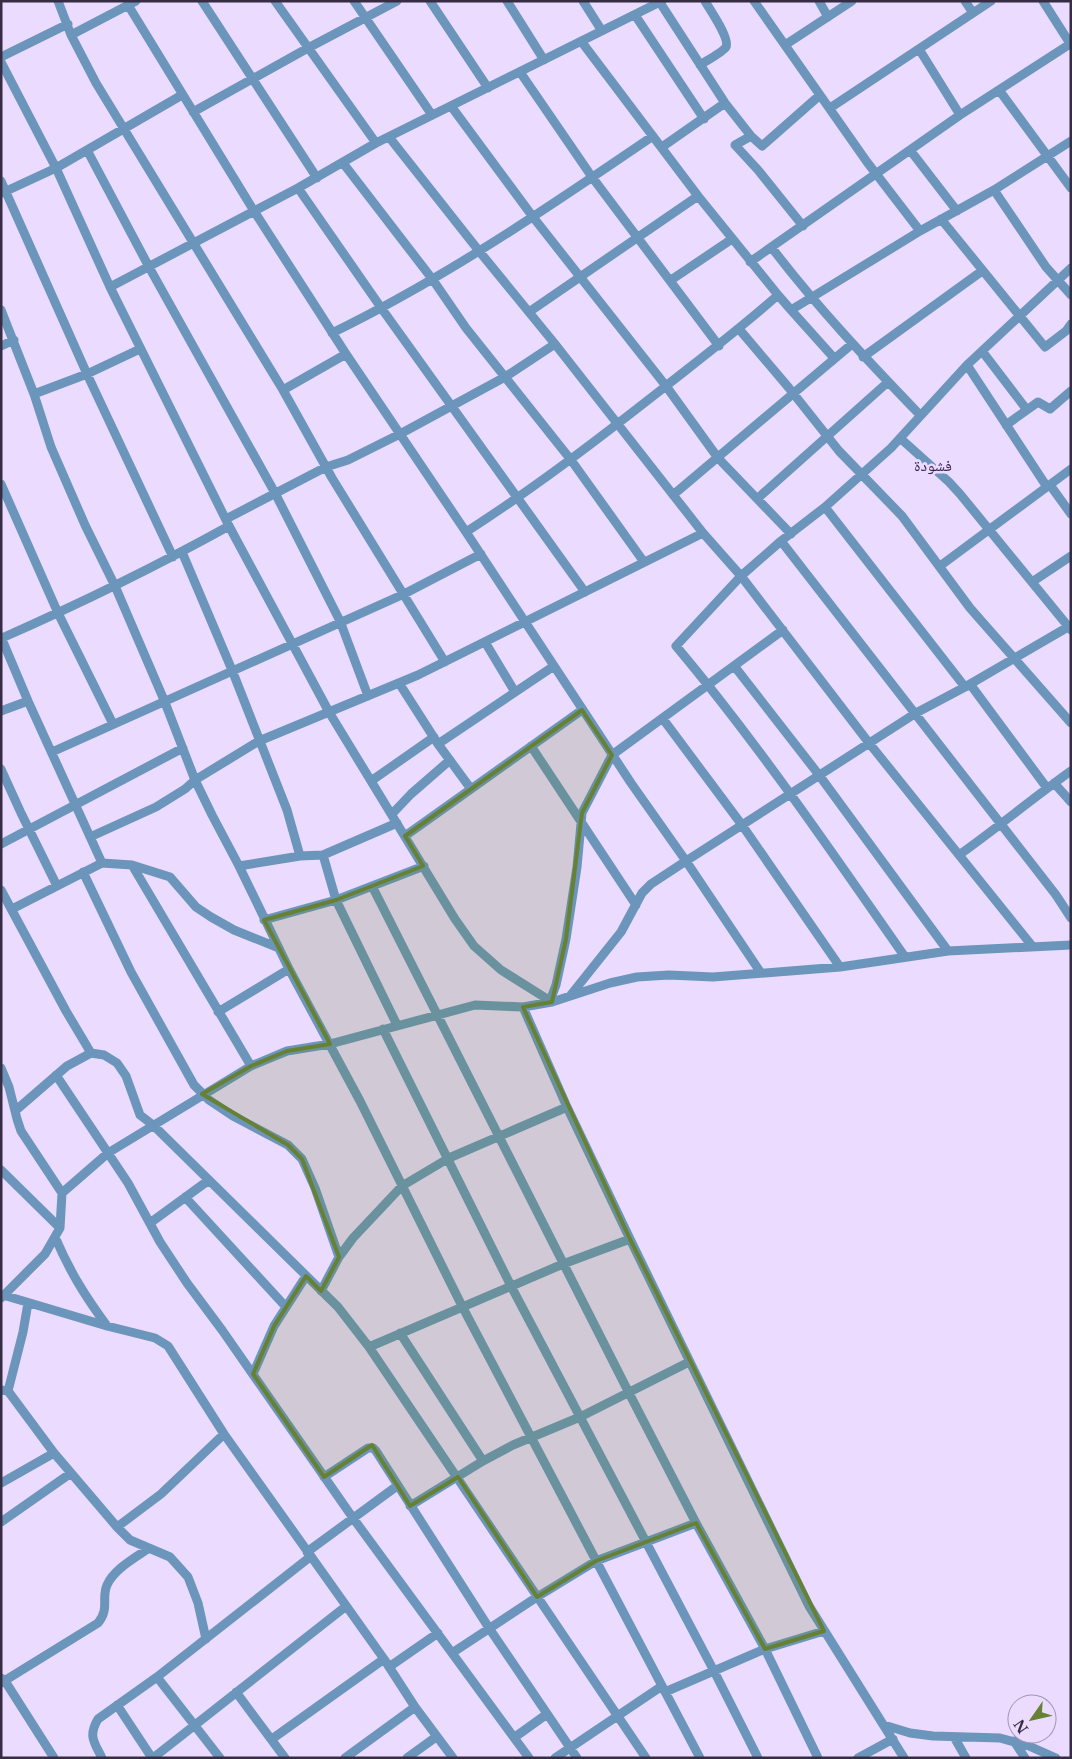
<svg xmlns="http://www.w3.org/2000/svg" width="1072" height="1759" viewBox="0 0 1072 1759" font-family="'Libre Baskerville','Noto Naskh Arabic',serif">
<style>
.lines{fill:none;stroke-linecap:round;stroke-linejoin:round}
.minor{stroke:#6b95ba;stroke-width:9}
.marked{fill:#678134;fill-opacity:0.2;stroke:#678134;stroke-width:4;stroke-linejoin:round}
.labels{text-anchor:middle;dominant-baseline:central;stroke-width:5;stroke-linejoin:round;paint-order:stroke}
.neighbourhood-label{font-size:16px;fill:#3a2252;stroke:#ebdbff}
</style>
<rect width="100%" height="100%" fill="#ebdbff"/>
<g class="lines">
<path class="minor" d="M58 1 71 35 96 83 283 390 332 478 445 662
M202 1 317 178
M275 1 376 143
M354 1 432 115
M430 1 488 88
M507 1 544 60
M583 1 602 31
M659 1 725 103 751 136 735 145 758 170 803 226
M754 1 867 162 920 231
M819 1 828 17
M965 1 973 13
M1043 1 1071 45
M128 5 254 211 346 354 466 532 631 783 686 861 916 713 965 687 1068 627
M635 15 704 119
M71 35 136 1
M785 45 852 1
M919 49 960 115
M1 57 68 24
M1 62 56 168 110 287 229 526 329 712 455 919 474 946 501 970 552 1002
M700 65C706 61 723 52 726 47 730 38 710 10 705 1
M520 72 592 177 719 346
M999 90 1071 188
M451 106 533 217 666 386 718 458 791 534
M830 108 991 1
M193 112 308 48 397 1
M751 136 762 146 820 95
M389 137 479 251 555 344 703 533 741 576 869 743 1033 947
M662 147 725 103
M87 150 149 267 275 493 340 621 368 696
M910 150 957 211
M343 163 433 280 466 328 571 460 644 562
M1 181 87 374 173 557
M298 188 382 309 585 592
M994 190 1046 267 1071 295
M2 193 56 168 182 95
M941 219 1045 347 1066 331 1071 324
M772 248C817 307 868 361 920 415
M750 262 960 115 1070 44
M671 280 732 239
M110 287 298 188 376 143 662 1
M778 295 791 310 920 231 994 190 1071 141
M1 310 34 394 51 447 85 525 115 586 164 700 195 780 212 815 239 866 289 969 360 1101 462 1306 700 1758
M791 310 834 358
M529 312 698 196
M739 329 789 388 839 451 902 516 970 608 1071 723
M332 333C445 278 549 207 653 136
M1 346 14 340
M982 351 1027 410
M863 357 982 271
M967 365 1047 487
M283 390 346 354
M34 394 87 374 140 349
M1006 425 1038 402 1050 409 1071 391
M900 438 949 482 960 494 1071 630
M1 484 58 613 113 724
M1050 485 1071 514
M673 495 852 344
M758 498 888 382
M825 507 965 687
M226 519 326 467 348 460 400 434 505 377 555 344
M466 532C536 487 601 437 666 386 704 356 742 327 778 295L698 196 581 41
M781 541 1056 895 1071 918
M182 552 232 670 287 810 300 856
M940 566 1071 469
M1032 582 1071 556
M1 637 28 701 102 863
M2 638C79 604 155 567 229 526
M485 642 515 692
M735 667 819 775 948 951
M399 683 438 744 471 789
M970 684 1047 788
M1 711 28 701
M663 719 742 825 840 967
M438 744 554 666
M531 746 636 905
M52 752 404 594 481 554
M1 769 21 813 57 886
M371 781 434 737
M1054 783 1071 802
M392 814 411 794 450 760
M405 836 582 710
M90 837 156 807 185 789 195 780 259 741 418 675 703 533
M1 844 183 748
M323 855 336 900 397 1025
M959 855C997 828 1033 798 1071 771
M132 865 251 1066
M239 866 300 856 323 855 397 823
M83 872 131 972 194 1085 209 1100 233 1116 288 1145 302 1159 315 1188 339 1257
M372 886 629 1393 696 1523 765 1649 818 1758
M1 890 66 1011 91 1053
M12 909 102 863 132 865 170 877 196 907 211 917 234 930 279 948
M264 920 336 900 424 866
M905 957C831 851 759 745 676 646L741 576 781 541 825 507 891 448 967 365 1071 268
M570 996 621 932 642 893 651 884 686 861 761 973
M550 1001 556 985 566 939 577 867 582 813 612 755 783 630
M523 1007 567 1107 630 1239 809 1606 904 1758
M218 1012 289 969
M383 1029 511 1286 714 1671 758 1758
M1 1068 9 1087 17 1119 21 1131 62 1193
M56 1075 128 1183 160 1242 187 1283 222 1330 353 1518 529 1758
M15 1111 67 1066 91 1053 104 1055 117 1063 126 1076 140 1115 153 1125 338 1307 369 1347 646 1758
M1 1170 60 1228
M185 1197 286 1307
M150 1223 209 1180
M55 1237C70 1272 85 1296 107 1326
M321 1291 339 1257 353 1238 402 1186 449 1158 567 1107
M3 1295 107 1326 155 1338 168 1346 224 1434 384 1659 415 1707 453 1758
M1 1298 45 1254 60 1228 62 1193 108 1153 251 1066 287 1051 330 1044 475 1005 523 1007 552 1002 610 983 637 977 669 975 713 977 840 967 948 951 1071 945
M400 1333 483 1461
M369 1347 563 1264 630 1239
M253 1374 274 1326 306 1276
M1 1390 8 1391 54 1453 117 1527 130 1540 170 1557 188 1577 198 1603 206 1639
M8 1391 23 1332 28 1303
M324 1477 368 1448H373L376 1451 489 1628 577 1758
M1 1483 54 1453
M410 1506 483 1461 513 1445 580 1417 689 1362
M1 1522 71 1473
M117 1527 161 1494 224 1434
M307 1552 397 1486
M452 1653 537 1597 596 1561 696 1523
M389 1667 438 1633
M157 1677 220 1758
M1 1678 5 1681 54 1758
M1 1683 98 1623C110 1608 101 1599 107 1585 114 1569 135 1558 149 1548
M236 1692 285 1758
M665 1692 765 1649 824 1631
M117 1705 152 1758
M884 1725 910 1733 933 1736 1000 1738 1029 1746 1056 1758
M515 1737 547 1714
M954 1737 966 1758
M272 1739 384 1659
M1014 1741 1025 1758
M102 1758C94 1742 88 1736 98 1719L157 1677 310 1557
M153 1758 345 1607
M345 1758 415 1707
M407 1758 436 1737
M555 1758 662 1686
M858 1758 893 1739"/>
</g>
<path class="marked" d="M582 710 612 755 582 813 566 939 552 1002 523 1007 630 1239 824 1631 765 1649 696 1523 596 1561 537 1597 458 1477 410 1506 372 1445 324 1477 253 1374 274 1326 306 1276 321 1291 339 1257 302 1159 288 1145 202 1094 251 1066 287 1051 330 1044 264 920 336 900 423 866 405 836Z"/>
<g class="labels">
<g class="neighbourhood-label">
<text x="933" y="465">فشودة</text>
</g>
</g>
<rect width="1072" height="1759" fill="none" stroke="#362c43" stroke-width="5"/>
<g transform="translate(1032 1719) rotate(236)"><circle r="24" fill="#ebdbff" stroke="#a395b4"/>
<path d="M0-4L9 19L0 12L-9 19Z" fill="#678134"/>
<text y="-8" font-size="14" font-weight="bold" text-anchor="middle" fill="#362c43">N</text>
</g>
</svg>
